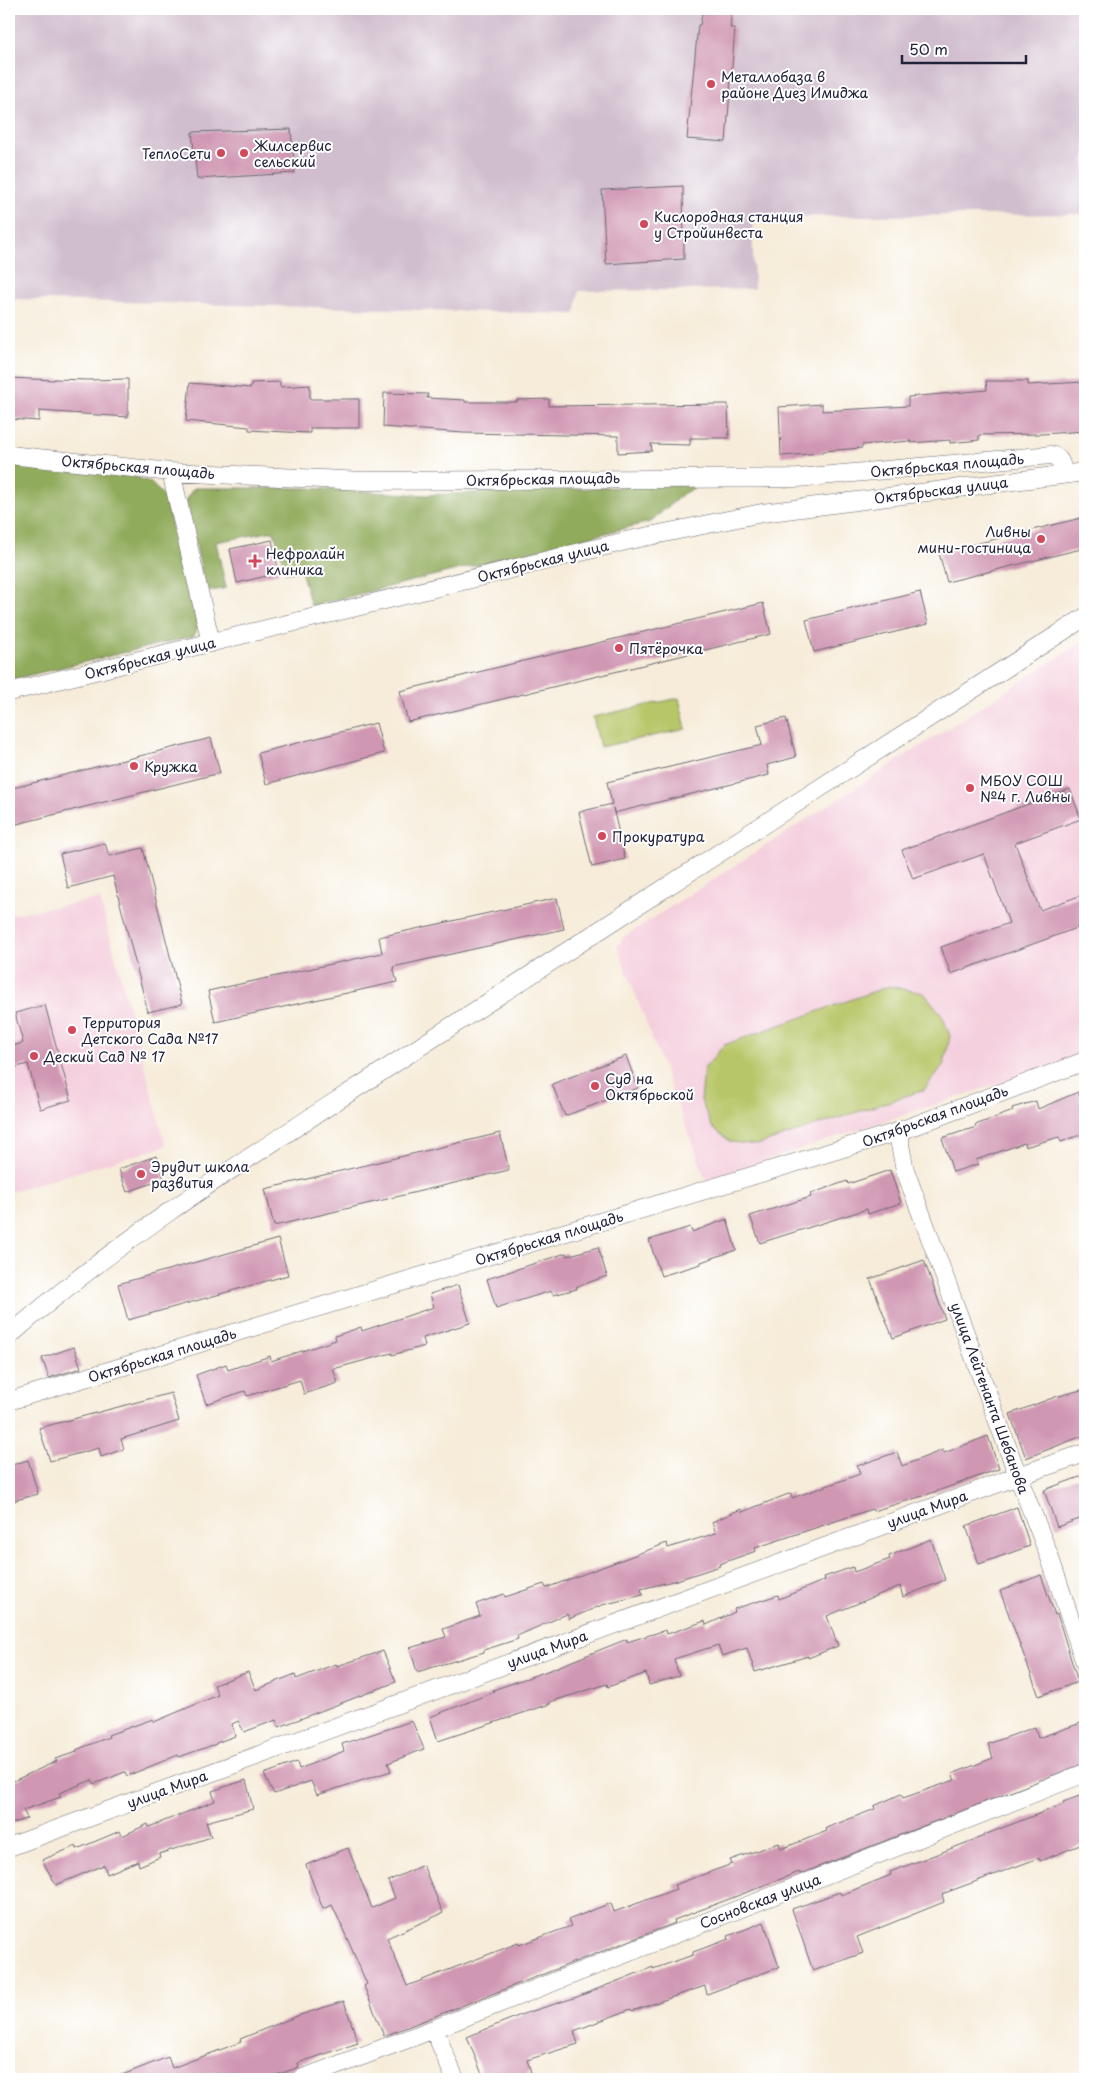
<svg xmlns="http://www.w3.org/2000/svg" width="1094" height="2088" viewBox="0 0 1094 2088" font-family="'Playpen Sans',sans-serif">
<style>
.built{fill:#f4cfdd}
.industrial{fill:#d0bdcd}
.green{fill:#b7c668;stroke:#6c7452}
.forest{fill:#91ab5c;stroke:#5a664c}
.building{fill:#d097b3}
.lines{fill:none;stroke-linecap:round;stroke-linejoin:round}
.minor-casing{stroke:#6c6972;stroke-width:19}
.minor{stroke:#fff;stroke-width:18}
.poi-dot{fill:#d1495b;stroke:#fff;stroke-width:2}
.labels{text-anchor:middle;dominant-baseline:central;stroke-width:4;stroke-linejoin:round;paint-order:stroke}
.poi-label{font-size:14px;fill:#22223b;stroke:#fff;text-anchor:start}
.street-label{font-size:14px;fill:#22223b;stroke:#fff}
</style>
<rect width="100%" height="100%" fill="#fff"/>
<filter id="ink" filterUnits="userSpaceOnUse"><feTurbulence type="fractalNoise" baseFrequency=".02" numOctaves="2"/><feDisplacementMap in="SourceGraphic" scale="10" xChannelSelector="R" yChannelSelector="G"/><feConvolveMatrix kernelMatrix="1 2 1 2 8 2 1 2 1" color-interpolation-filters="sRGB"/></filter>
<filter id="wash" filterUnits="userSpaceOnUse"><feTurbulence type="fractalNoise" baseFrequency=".0096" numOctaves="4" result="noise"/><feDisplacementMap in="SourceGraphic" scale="20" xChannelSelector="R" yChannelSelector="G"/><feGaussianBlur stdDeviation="1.12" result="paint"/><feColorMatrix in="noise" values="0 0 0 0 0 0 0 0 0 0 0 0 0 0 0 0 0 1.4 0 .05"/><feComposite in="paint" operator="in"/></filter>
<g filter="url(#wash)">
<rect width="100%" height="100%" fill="#f6ecd9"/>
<path class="built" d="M1085 640V1055L706 1180 617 946 624 937Z
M100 899 166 1146 9 1192V915Z"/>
<path class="industrial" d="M9 9H1085V214L752 217 754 289 579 291 575 314 9 299Z"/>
<path class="green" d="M679 698 686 729 600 747 593 717Z
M889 986 924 993 942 1015 950 1036 944 1064 924 1090 757 1145 731 1142 712 1127 701 1101 704 1069 724 1045Z"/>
<path class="forest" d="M9 465 132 476 150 482 164 496 198 626 194 636 9 680Z
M689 484 694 488 684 493 650 522 311 606 301 570 286 573 274 531 216 542 226 588 206 592 186 499 194 488H306L426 495Z"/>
<g id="blocks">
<path class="building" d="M703 9H732L730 28H735L726 142 687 139 698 25H700Z
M291 129 295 173 197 179 192 132Z
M683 186 684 259 606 264 602 190Z
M9 378 54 380V379L88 380 128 379V417L39 411V421L9 419Z
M986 381H1028V385L1085 382V431L1042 434 979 435V440L950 443V440L911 443V441L862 445V448L823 451V453L781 456 779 407 822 404V411L908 406V397L987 390Z
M280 382V387L310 385V399H359V428H310V433L286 432 249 430V427L186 421 190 383 251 388V383Z
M384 393 428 394 427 398 465 400V402H517V400L549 399V406L728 404 729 438H690V445L651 444 652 451 618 453V436L463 433 383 427Z
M1085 517V548L947 582 939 553Z
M272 540 279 573 237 583 230 549Z
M920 592 928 624 814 652 806 620Z
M763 603 771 634 408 722 400 691Z
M786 718 796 757 767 765 769 775 614 813 613 808 625 859 592 867 579 812 612 804 607 782 762 745 757 725Z
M376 723 384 753 266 784 258 753Z
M211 738 220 773 9 826V789Z
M1070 789 1081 819 1015 843 1040 910 1085 894V925L951 974 941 947 1009 923 984 854 913 879 902 850Z
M105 843 109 856 143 848 182 1004 148 1012 113 876 68 888 60 854Z
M557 898 564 929 393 967 397 982 215 1022 208 991 382 953 379 937Z
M45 1005 71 1100 40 1109 28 1064 9 1069V1047L23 1043 15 1013Z
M626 1056 638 1088 565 1116 552 1084Z
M1078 1092 1085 1114V1133L1061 1142 1059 1137 1025 1147 1024 1143 976 1160 978 1164 953 1172 942 1138 976 1127 975 1125 1013 1111 1012 1108 1036 1101 1038 1109Z
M500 1133 509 1170 274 1226 265 1189Z
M156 1156 164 1179 127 1192 119 1169Z
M890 1170 901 1203 868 1214 867 1209 760 1243 750 1216 811 1197 810 1194 847 1181 848 1184Z
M727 1219 736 1250 701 1262V1264L661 1276 649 1240 690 1227 692 1232Z
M278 1239 288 1275 128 1320 118 1284Z
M598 1247 607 1276 576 1287 577 1289 553 1295 551 1291 496 1308 487 1279 566 1253 567 1256Z
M924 1260 945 1319 893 1338 870 1279Z
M458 1285 470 1323 423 1338 425 1346 392 1355V1353L333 1369 338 1383 304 1394 300 1380 247 1396 245 1391 206 1404 196 1375 226 1364 228 1370 270 1356 271 1361 336 1340 335 1336 361 1327 362 1331 434 1307 430 1294Z
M74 1347 81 1368 49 1378 42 1358Z
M1085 1389V1435L1026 1458 1010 1414 1055 1397Z
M171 1393 179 1421 121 1439 124 1449 101 1457 99 1448 50 1461 39 1428Z
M988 1436 999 1469 923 1496 873 1511 872 1509 755 1548 756 1551 719 1564 720 1566 677 1580 641 1589 643 1595 602 1605 569 1619 567 1614 517 1636 518 1639 484 1650V1652L417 1672 410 1648 446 1637 443 1629 480 1616 476 1604 504 1594 505 1597 544 1584 546 1588 667 1543 668 1548 716 1533 712 1522 741 1509 742 1512 791 1493 792 1498 860 1474 857 1466 897 1452 902 1466 943 1450 944 1453Z
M28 1460 38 1494 9 1502V1466Z
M1085 1475V1517L1057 1527 1044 1490Z
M1017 1507 1030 1546 979 1564 966 1526Z
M931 1539 945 1580 903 1597 900 1586 827 1616 838 1646 808 1658V1656L755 1672 747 1648 722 1656 718 1645 674 1659 679 1676 649 1685 646 1673 608 1687 607 1684 550 1702V1704L505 1719 438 1741 430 1717 494 1692 493 1690 550 1670 627 1639V1642L666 1630 667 1634 705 1621 706 1625 735 1612 734 1609 778 1595 779 1599 825 1580 824 1577 853 1567 854 1572 890 1559 889 1556Z
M1041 1575 1055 1615 1057 1614 1078 1682 1039 1696 1000 1591Z
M383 1651 396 1682 279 1727 276 1720 244 1732 238 1721 232 1724 235 1736 216 1743V1744L179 1757 178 1755 127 1776 125 1772 94 1784 92 1780 59 1793 61 1797 23 1810 27 1818 9 1825V1783L57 1761 55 1759 77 1752 76 1750 109 1737 108 1735 153 1719 154 1722 218 1695 214 1685 248 1672 256 1690 295 1674 296 1679 336 1664 337 1666Z
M412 1721 424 1749 388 1763 391 1771 317 1795 311 1781 274 1794 264 1774 297 1762 299 1769 344 1751 342 1744Z
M1081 1723 1085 1733V1763L800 1874 799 1872 737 1896 674 1920 675 1923 384 2036 364 1986 367 1984 339 1920 332 1905 323 1909 306 1865 348 1848 372 1908 395 1898 388 1881 423 1865 443 1913 387 1938 407 1986 518 1943 519 1945 571 1926 568 1920 611 1903 614 1912 676 1889 674 1885 732 1864 730 1860 779 1843 781 1849 827 1831 826 1828 875 1809 874 1806 901 1794 903 1798 955 1780 952 1774 993 1758 988 1744 1035 1727 1038 1738Z
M246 1780 253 1809 206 1822 211 1837 159 1854 160 1857 139 1866 138 1861 107 1874 104 1865 56 1885 42 1860 76 1846 77 1849 120 1831 122 1836 148 1824 149 1827 215 1801 212 1791Z
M1085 1794V1843L1040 1861 1039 1858 942 1894 944 1902 857 1937 863 1953 813 1971 792 1909 840 1892 841 1895 891 1875 890 1872 984 1836V1835L1064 1804 1063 1802Z
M764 1922 779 1967 707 1994 705 1986 632 2011 631 2009 574 2031 578 2044 527 2060 531 2072 512 2079H484L467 2037 523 2014 577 1997 653 1967V1969L693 1955V1952L729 1939 728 1936Z
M344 2001 358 2043 298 2063 299 2067 266 2079H112L168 2057 172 2068 241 2042 240 2039 297 2016Z"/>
</g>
</g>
<g filter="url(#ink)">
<use href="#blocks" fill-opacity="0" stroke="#6c6972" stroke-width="1"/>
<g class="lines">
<defs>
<path id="minor" d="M9 455 171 472 364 481 798 478 1051 455C1061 457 1062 466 1063 475
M171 472 211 643
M9 692 630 540 762 513 1085 472
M900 1131V1145L905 1170 1018 1476 1050 1558 1085 1663
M9 1336C136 1224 283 1137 424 1044 644 901 865 759 1085 617
M9 1401 900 1131 1085 1061
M9 1847 1018 1476 1085 1453
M434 2029 455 2079
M301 2079 434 2029 1085 1773"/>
</defs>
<use href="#minor" class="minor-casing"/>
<use href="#minor" class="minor"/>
</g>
</g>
<g class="poi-dot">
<circle cx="711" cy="84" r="5"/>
<circle cx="221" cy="153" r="5"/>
<circle cx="244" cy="153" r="5"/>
<circle cx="644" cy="224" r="5"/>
<circle cx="1041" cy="539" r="5"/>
<path d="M252.5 553.5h5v5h5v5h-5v5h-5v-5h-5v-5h5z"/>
<circle cx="619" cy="648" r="5"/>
<circle cx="134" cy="766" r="5"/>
<circle cx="970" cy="788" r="5"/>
<circle cx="602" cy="836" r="5"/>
<circle cx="72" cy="1030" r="5"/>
<circle cx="34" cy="1056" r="5"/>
<circle cx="595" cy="1086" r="5"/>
<circle cx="141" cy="1174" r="5"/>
</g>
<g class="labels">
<g class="poi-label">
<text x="721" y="76">Металлобаза в<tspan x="721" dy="16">районе Диез Имиджа</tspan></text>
<text x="254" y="145">Жилсервис<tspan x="254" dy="16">сельский</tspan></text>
<text x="211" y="153" text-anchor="end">ТеплоСети</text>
<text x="654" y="216">Кислородная станция<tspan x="654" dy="16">у Стройинвеста</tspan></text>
<text x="1031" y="531" text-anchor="end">Ливны<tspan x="1031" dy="16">мини-гостиница</tspan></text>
<text x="266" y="553">Нефролайн<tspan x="266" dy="16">клиника</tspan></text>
<text x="629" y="648">Пятёрочка</text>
<text x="144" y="766">Кружка</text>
<text x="980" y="780">МБОУ СОШ<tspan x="980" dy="16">№4 г. Ливны</tspan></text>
<text x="612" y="836">Прокуратура</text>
<text x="82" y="1022">Территория<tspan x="82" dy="16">Детского Сада №17</tspan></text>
<text x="44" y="1056">Деский Сад № 17</text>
<text x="605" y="1078">Суд на<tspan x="605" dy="16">Октябрьской</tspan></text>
<text x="151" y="1166">Эрудит школа<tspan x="151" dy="16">развития</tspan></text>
</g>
<g class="street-label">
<text transform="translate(947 465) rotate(-5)">Октябрьская площадь</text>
<text transform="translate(138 467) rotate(5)">Октябрьская площадь</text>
<text transform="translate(543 479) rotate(-1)">Октябрьская площадь</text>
<text transform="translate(941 490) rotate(-7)">Октябрьская улица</text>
<text transform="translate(543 561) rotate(-14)">Октябрьская улица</text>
<text transform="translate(150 658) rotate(-14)">Октябрьская улица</text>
<text transform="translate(935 1116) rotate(-20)">Октябрьская площадь</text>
<text transform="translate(549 1238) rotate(-17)">Октябрьская площадь</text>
<text transform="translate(162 1355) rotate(-17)">Октябрьская площадь</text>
<text transform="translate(990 1398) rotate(70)">улица Лейтенанта Шебанова</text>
<text transform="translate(927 1509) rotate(-20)">улица Мира</text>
<text transform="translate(547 1649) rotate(-20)">улица Мира</text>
<text transform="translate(167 1789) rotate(-20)">улица Мира</text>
<text transform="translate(760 1901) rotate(-21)">Сосновская улица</text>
</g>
</g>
<rect width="1094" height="2088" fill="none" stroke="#fff" stroke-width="30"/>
<path d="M902 55v8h124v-8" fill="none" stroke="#22223b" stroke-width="2.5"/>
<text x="909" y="55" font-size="15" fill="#22223b" stroke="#ffffff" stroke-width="4" paint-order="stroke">50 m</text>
</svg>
